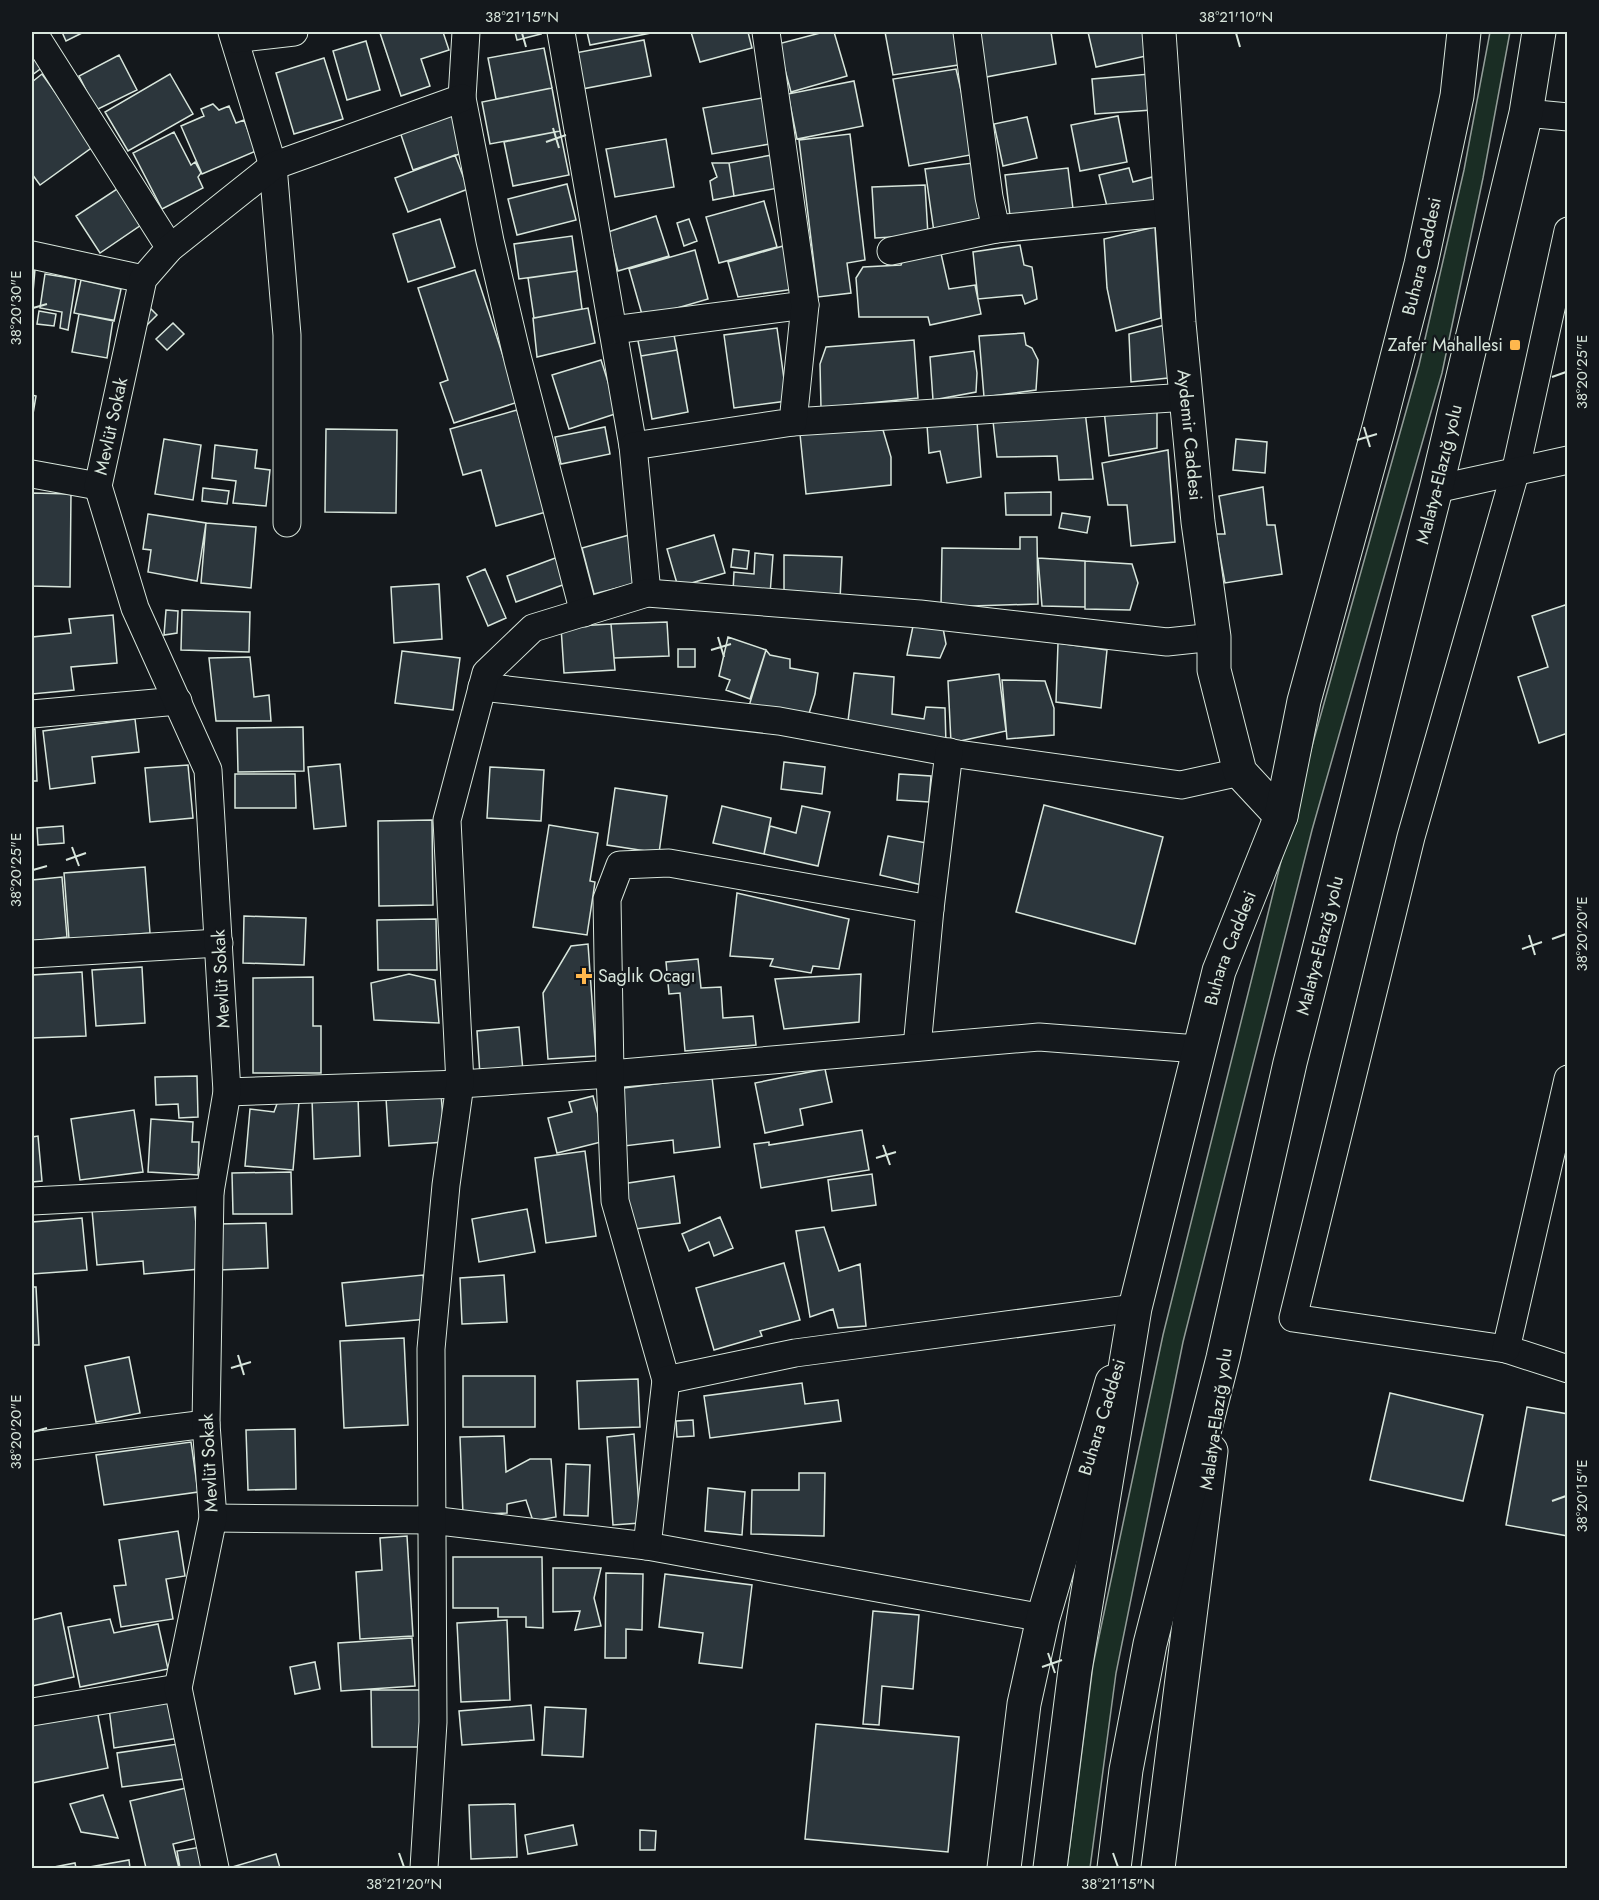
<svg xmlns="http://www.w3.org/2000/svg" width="1599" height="1900" viewBox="0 0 1599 1900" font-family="Jost,sans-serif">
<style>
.green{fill:#1a2d24;stroke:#939e99;stroke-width:1.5}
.building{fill:#2c363c;stroke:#d8e6dc;stroke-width:1.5}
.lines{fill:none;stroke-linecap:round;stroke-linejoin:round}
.street-casing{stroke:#d8e6dc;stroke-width:29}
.secondary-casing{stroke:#d8e6dc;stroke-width:35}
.highway-casing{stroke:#d8e6dc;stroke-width:35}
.street{stroke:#14181c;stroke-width:27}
.secondary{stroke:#14181c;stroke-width:33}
.highway{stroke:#14181c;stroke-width:33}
.ticks{fill:none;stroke:#d8e6dc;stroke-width:2}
.poi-dot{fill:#ffb74d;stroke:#14181c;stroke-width:2}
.labels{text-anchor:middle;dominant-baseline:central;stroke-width:4.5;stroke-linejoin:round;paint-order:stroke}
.street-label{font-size:18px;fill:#d8e6dc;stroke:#14181c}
.poi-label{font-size:18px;fill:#d8e6dc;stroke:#14181c;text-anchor:end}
.neatline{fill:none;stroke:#d8e6dc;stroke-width:2}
.ticks-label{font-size:15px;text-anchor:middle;fill:#d8e6dc}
</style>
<rect width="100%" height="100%" fill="#14181c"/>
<path class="green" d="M1490 32H1510L1483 178 1442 373 1312 830 1183 1342 1116 1673 1090 1868H1067L1093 1665 1163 1335 1291 821 1419 365 1464 170Z"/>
<path class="building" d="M62 32H84L66 41Z
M385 32H443L449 50 421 59 430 86 401 96 380 33Z
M515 32H540L541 34 517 40Z
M587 32H656L590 45Z
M691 32H748L752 48 700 62Z
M824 32H834L847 76 791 92 778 44Z
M885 32H954L958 65 893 75Z
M979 32H1051L1056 64 986 77Z
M1088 32H1150L1155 54 1096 67Z
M644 40 651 76 582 89 575 53Z
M366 41 380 90 347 100 333 51Z
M544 48 552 88 496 99 488 58Z
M32 49 43 67 32 75Z
M119 55 137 90 96 110 79 76Z
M324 58 343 119 294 134 276 73Z
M956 69 976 154 909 166 893 79Z
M42 74 94 146 40 185 32 174V82Z
M170 74 193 114 128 151 105 112Z
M1150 74 1152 110 1095 114 1092 79Z
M854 81 863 126 797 139 788 94Z
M552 88 560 131 490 144 482 102Z
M762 98 770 144 712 154 703 108Z
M213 104 219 110 229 106 236 123 244 120 256 151 202 174 181 126 204 116 201 109Z
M455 104 471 150 413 170 397 123Z
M1118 116 1127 162 1080 171 1071 125Z
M1027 117 1037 158 1003 166 994 124Z
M560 131 569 175 513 186 504 142Z
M174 132 191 165 195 162 201 173 198 177 203 188 162 209 133 153Z
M850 134 865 260 847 263 851 293 818 297 799 140Z
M666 139 674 187 615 197 606 149Z
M455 155 468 189 408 212 395 178Z
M772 155 778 188 734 196 729 163Z
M712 163H729L734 196 713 200 710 181 717 177Z
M973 163 982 224 934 232 925 169Z
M1068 168 1074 217 1011 224 1005 175Z
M1129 168 1133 182 1152 177 1158 202 1109 214 1099 175Z
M567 184 576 220 517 235 508 199Z
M925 185 928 235 875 238 872 187Z
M120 187 144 223 100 253 76 216Z
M764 201 777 247 719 263 706 217Z
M656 216 669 256 618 271 608 232Z
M440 219 455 267 408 282 393 234Z
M689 219 697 241 684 246 677 223Z
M1155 227 1161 318 1116 331 1107 288 1104 239Z
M572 236 577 271 519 279 514 244Z
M1020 245 1024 265 1032 267 1037 299 1025 304 1022 295 978 299 973 252Z
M783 246 795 289 738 297 728 262Z
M940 249 949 289 975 285 981 314 930 325 928 317H859L856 278 863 267 901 265 905 255Z
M695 250 708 299 643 318 629 269Z
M32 269H35L32 304Z
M475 270 518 402 454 423 440 383 448 380 418 288Z
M577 271 582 309 534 318 528 278Z
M45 274 76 279 68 330 60 328 62 312 40 308Z
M81 280 121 289 114 321 74 313Z
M148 306 157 315 147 325 137 315Z
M588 308 595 343 537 357 533 318Z
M39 311 56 314 54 326 37 324Z
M79 314 113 320 107 358 72 352Z
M173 323 184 334 167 350 156 339Z
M1165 325 1168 378 1131 382 1129 334Z
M777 328 787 401 734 408 724 335Z
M673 330 677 350 641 356 637 336Z
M1024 333 1026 345 1032 348 1038 360 1036 390 984 397 979 336Z
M914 340 918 398 821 408 820 364 826 347Z
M677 350 688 412 652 419 641 356Z
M974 351 977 373 976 392 933 400 930 357Z
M601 360 618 413 569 429 552 375Z
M32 395 36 396 32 420Z
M1157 405V448L1109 456 1104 410Z
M517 410 546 512 496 526 481 470 463 475 450 429Z
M1085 411 1093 479 1059 480 1057 456 997 457 993 421Z
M977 421 981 477 947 483 940 451 929 453 927 425Z
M605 427 610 454 561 464 555 437Z
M326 429 397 430 396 513 325 512Z
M883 430 891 457V485L806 494 800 434Z
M164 439 201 445 193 500 155 494Z
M1236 439 1267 442 1265 473 1233 470Z
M215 445 257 450 255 468 270 470 266 506 233 503 236 481 212 478Z
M1168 450 1175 542 1131 546 1127 505H1108L1102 463Z
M1263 487 1267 525H1275L1282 574 1225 583 1216 534H1225L1219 496Z
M203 488 229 491 227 504 202 501Z
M1051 492V515H1006L1005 493Z
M32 493 71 494 70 587 32 586Z
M1062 513 1090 517 1087 533 1059 528Z
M148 514 206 523 197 581 148 572 151 550 143 549Z
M206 523 256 527 251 588 201 583Z
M629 535 641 582 594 594 582 548Z
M714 535 725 573 678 587 667 549Z
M1020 537H1037L1038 604 941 607 942 548 1020 549Z
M733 549 749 551 747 569 731 567Z
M755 553 773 555 770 594 733 592 734 572 754 574Z
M784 555 842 557 840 600 784 595Z
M558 557 568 583 516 602 507 576Z
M1038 558 1085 561V607L1042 606Z
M1085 561 1132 564 1138 583 1130 610 1085 609Z
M485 569 506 618 488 626 467 577Z
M439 584 442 639 394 643 391 587Z
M1568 604V733L1539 743 1518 677 1548 667 1532 616Z
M166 610 178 611 177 633 164 635Z
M182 610 250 612 249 652 181 650Z
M113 615 117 663 71 667 74 690 32 694V637L71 633 69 619Z
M667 622 669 656 614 658 611 624Z
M611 624 615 670 564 673 561 627Z
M913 626 943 628 946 644 940 658 907 655Z
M728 637 766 650 750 699 726 690 730 680 719 676Z
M1058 643 1107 650 1101 708 1056 702Z
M678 649H695V667H678Z
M766 650 770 655 790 659V668L818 673 815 694 807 720 749 706Z
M402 651 460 658 453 710 395 703Z
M250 657 254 697 269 695 271 721H216L209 658Z
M854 673 894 677 892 714 924 719 926 707 945 708 946 745 848 721Z
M999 674 1006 731 951 743 948 681Z
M1002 680 1045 681 1054 708V735L1007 739Z
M135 719 139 752 92 757 95 783 50 789 43 731Z
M303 727 304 771 238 772 237 728Z
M32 729H35L37 781H32Z
M784 762 825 767 822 794 781 789Z
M340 764 346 826 314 829 308 767Z
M188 765 193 818 150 822 145 768Z
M490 767 544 770 541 821 487 818Z
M235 774H295L296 808H235Z
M899 774 931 776 929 802 897 800Z
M615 788 667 796 659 853 607 845Z
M1044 805 1163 837 1135 944 1016 912Z
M722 806 771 818 764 854 713 843Z
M802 806 830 812 818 866 764 854 770 826 796 833Z
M432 820 433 905 379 906 378 821Z
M549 825 598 833 590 881 595 882 587 935 533 927Z
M63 826 64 843 38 845 37 828Z
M888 836 938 845 926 886 880 875Z
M145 867 150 933 69 939 64 873Z
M62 877 67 937 32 941V880Z
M737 893 849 919 839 969 813 966 811 973 770 966 773 959 730 956Z
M244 916 306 918 304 965 243 963Z
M436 919 437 970H378L377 920Z
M588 944 596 1056 548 1059 543 993 571 946Z
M698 959 701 988 721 987 723 1018 753 1016 756 1045 685 1051 680 993 669 994 666 962Z
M142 967 145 1023 96 1026 92 970Z
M82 972 86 1036 32 1038V975Z
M409 974 435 980 439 1023 374 1020 371 983Z
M861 974 859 1022 784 1029 775 979Z
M313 977V1026H321V1073H253V978Z
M519 1027 523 1071 480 1075 477 1031Z
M825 1069 832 1102 800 1109 803 1125 765 1133 755 1083Z
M197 1076 198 1117 179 1118 178 1104 156 1105 155 1077Z
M712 1077 720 1147 674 1153 673 1140 624 1146 616 1089Z
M441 1094 445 1142 389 1146 386 1098Z
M593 1096 605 1141 557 1153 548 1118 572 1112 569 1102Z
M358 1097 360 1156 314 1159 312 1099Z
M278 1101 299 1102 293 1170 245 1166 250 1109 274 1112Z
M134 1110 143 1172 80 1180 71 1119Z
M151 1119 193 1122 192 1142H199L198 1175 148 1172Z
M862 1130 869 1170 761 1188 754 1144 769 1142V1145Z
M38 1136 42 1181 32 1182V1137Z
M585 1151 596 1236 546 1243 535 1158Z
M291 1172 292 1214H233L232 1173Z
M872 1174 876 1205 832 1211 828 1180Z
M674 1176 680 1223 628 1230 622 1184Z
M194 1202 200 1269 144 1274 143 1261 97 1265 92 1210Z
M527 1209 535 1252 479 1262 472 1219Z
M720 1217 733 1248 714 1256 709 1242 689 1251 682 1234Z
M82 1218 87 1270 32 1274V1222Z
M266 1223 268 1268 219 1270 217 1224Z
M824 1227 839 1271 860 1264 866 1326 838 1328 833 1309 810 1317 796 1231Z
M784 1263 800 1320 760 1331 762 1336 714 1350 696 1288Z
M423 1275 428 1319 346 1326 342 1283Z
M504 1275 507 1322 462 1324 460 1278Z
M32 1287H36L39 1345H32Z
M404 1338 408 1425 344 1428 340 1341Z
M129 1357 140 1413 96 1422 85 1366Z
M463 1376H535V1427H463Z
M638 1379 640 1427 579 1429 577 1381Z
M802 1383 805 1404 838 1400 841 1421 710 1438 704 1396Z
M1390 1393 1483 1415 1463 1501 1370 1480Z
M1527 1407 1568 1414V1536L1506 1525Z
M693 1420 694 1436 677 1437 676 1421Z
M295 1429 296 1489 248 1490 246 1430Z
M634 1434 640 1523 613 1525 607 1437Z
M504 1436 506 1472 530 1459H551L556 1517 533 1521 526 1500 507 1504V1513L463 1515 460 1437Z
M191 1442 198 1492 104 1505 96 1455Z
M566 1464 590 1465 588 1516 564 1515Z
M799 1473H825L824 1536 751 1534 752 1490H799Z
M708 1488 745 1492 742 1535 705 1531Z
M178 1531 185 1576 166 1579 173 1619 121 1627 114 1586 126 1585 119 1540Z
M407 1536 413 1636 360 1639 356 1572 382 1570 380 1538Z
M453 1557H542L543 1628 526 1627V1617H498V1608H453Z
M553 1568H601L594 1598 601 1626 575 1630 580 1611 553 1612Z
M606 1573 643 1574 642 1630 626 1629V1658H605Z
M665 1574 752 1585 742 1668 699 1663 703 1633 659 1627Z
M873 1611 919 1615 913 1689 882 1686 879 1725 863 1724Z
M61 1613 74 1677 32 1686V1620Z
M110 1619 114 1633 158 1624 168 1669 80 1687 68 1627Z
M507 1620 510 1700 461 1702 457 1623Z
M412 1638 415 1686 341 1691 338 1643Z
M315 1662 320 1689 295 1694 290 1667Z
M371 1690H421V1747H372Z
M173 1698 179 1738 114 1748 109 1708Z
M96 1705 108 1768 32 1783V1718Z
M531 1705 534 1740 462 1745 459 1711Z
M545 1707 586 1709 583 1757 542 1755Z
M816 1724 959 1737 948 1852 805 1839Z
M178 1744 183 1779 122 1787 117 1753Z
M186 1788 198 1838 173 1844 179 1868H146L130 1801Z
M103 1795 118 1838 81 1832 70 1804Z
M515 1804 517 1857 471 1859 469 1805Z
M573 1825 577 1845 528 1854 525 1835Z
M640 1830 656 1831 655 1850H640Z
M201 1847 205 1868H180L177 1851Z
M276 1854 280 1868H229Z
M129 1860 130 1868H84Z
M75 1863 76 1868H49Z"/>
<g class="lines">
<defs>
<g id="street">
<path d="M33 32 170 248"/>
<path d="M232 32 273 166 287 335V523"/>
<path d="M466 32 462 98 490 241 518 360 584 613"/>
<path d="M561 32 633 446"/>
<path d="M967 32 989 197 996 229 1171 212"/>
<path d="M235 39 294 32"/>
<path d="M1526 113 1568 117"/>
<path d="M1568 231 1515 473 1411 837 1293 1318 1506 1349 1568 1369"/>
<path d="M891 251 996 229"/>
<path d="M32 255 143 279"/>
<path d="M613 330 805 305"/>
<path d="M793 422 1188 397"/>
<path d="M32 474 98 486"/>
<path d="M1436 489 1568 460"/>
<path d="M647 593 633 446 793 422 805 305 766 32"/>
<path d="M482 687 779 721 958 754 1181 785 1240 772"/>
<path d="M32 714 178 701"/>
<path d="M32 954 219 943"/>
<path d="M917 1047 930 909 949 752"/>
<path d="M227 1092 460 1084 610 1074 1039 1037 1198 1049"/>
<path d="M32 1201 210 1192"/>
<path d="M1506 1349 1568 1079"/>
<path d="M666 1380 615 1201 610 1074 607 899 620 865 669 863 930 909"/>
<path d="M32 1446 206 1424"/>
<path d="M213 1518 431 1520 647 1546 1043 1618"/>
<path d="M647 1546 666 1380 795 1353 1135 1308"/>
<path d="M32 1712 178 1688"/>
<path id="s1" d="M215 1868 178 1688 213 1518 206 1424 210 1192 227 1092 208 770 135 608 98 486 143 279 170 248 273 166 462 98"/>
<path d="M424 1868 433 1722 431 1349 446 1185 460 1084 447 820 486 673 533 628 647 593 920 614 1167 642 1214 637"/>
</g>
<g id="secondary">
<path id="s2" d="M1159 32 1179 323 1198 522 1214 637V670L1240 772 1281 816"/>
<path d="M1004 1868 1024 1704 1043 1618 1112 1382"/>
<path d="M1158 1868 1211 1451"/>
</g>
<g id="highway">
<path id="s3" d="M1050 1868 1075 1670 1135 1308 1219 971 1281 816 1304 701 1379 427 1421 264 1457 96 1464 32"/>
<path id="s4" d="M1114 1868 1126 1770 1150 1644 1223 1358 1290 1063 1436 489 1526 113 1539 32"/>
</g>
</defs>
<use href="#street" class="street-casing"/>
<use href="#secondary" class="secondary-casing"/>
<use href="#highway" class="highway-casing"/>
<use href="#street" class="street"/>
<use href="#secondary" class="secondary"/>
<use href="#highway" class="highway"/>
</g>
<path class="ticks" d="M522 33 526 47M1236 33 1240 47M553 128 559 148M546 142 566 135M33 308 47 304M1552 377 1566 372M1364 427 1370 447M1357 440 1377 434M718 637 724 657M711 650 731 644M72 847 79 866M66 860 86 853M33 870 47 866M1529 935 1535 955M1552 939 1566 934M1522 949 1542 942M883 1145 890 1165M876 1158 896 1152M238 1355 244 1375M231 1368 251 1362M33 1432 47 1428M1552 1501 1566 1496M1048 1653 1055 1673M1042 1667 1062 1660M399 1853 404 1867M1113 1853 1118 1867"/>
<g class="poi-dot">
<rect x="1509" y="339" width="12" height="12" rx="3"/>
<path d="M581 967h6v6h6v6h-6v6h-6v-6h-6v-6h6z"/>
</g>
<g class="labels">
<g class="street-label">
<text stroke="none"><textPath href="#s3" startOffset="1658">Buhara Caddesi</textPath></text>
<text stroke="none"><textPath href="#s1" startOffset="1474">Mevlüt Sokak</textPath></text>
<text stroke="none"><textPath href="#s2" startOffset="404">Aydemir Caddesi</textPath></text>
<text stroke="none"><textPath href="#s4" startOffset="1432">Malatya-Elazığ yolu</textPath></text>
<text stroke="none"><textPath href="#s4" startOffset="946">Malatya-Elazığ yolu</textPath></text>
<text stroke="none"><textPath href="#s3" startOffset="939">Buhara Caddesi</textPath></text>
<text transform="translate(221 979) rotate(-93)">Mevlüt Sokak</text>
<text transform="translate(1102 1417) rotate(-73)">Buhara Caddesi</text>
<text transform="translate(1216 1419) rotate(-82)">Malatya-Elazığ yolu</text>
<text transform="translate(209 1463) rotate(-93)">Mevlüt Sokak</text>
</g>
<g class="poi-label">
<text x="1503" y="345">Zafer Mahallesi</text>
<text x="598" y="976" text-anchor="start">Saglık Ocagı</text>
</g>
</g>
<rect width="1599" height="1900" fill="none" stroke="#14181c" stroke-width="66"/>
<rect x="33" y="33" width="1533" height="1834" class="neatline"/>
<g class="ticks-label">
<text x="522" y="22">38°21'15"N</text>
<text x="1236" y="22">38°21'10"N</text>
<text transform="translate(16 308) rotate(-90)" y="5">38°20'30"E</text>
<text transform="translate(1582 372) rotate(-90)" y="5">38°20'25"E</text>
<text transform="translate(16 870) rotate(-90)" y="5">38°20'25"E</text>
<text transform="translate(1582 934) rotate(-90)" y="5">38°20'20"E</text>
<text transform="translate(16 1432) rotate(-90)" y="5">38°20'20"E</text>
<text transform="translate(1582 1496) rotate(-90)" y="5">38°20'15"E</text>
<text x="404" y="1889">38°21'20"N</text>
<text x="1118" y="1889">38°21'15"N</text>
</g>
</svg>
